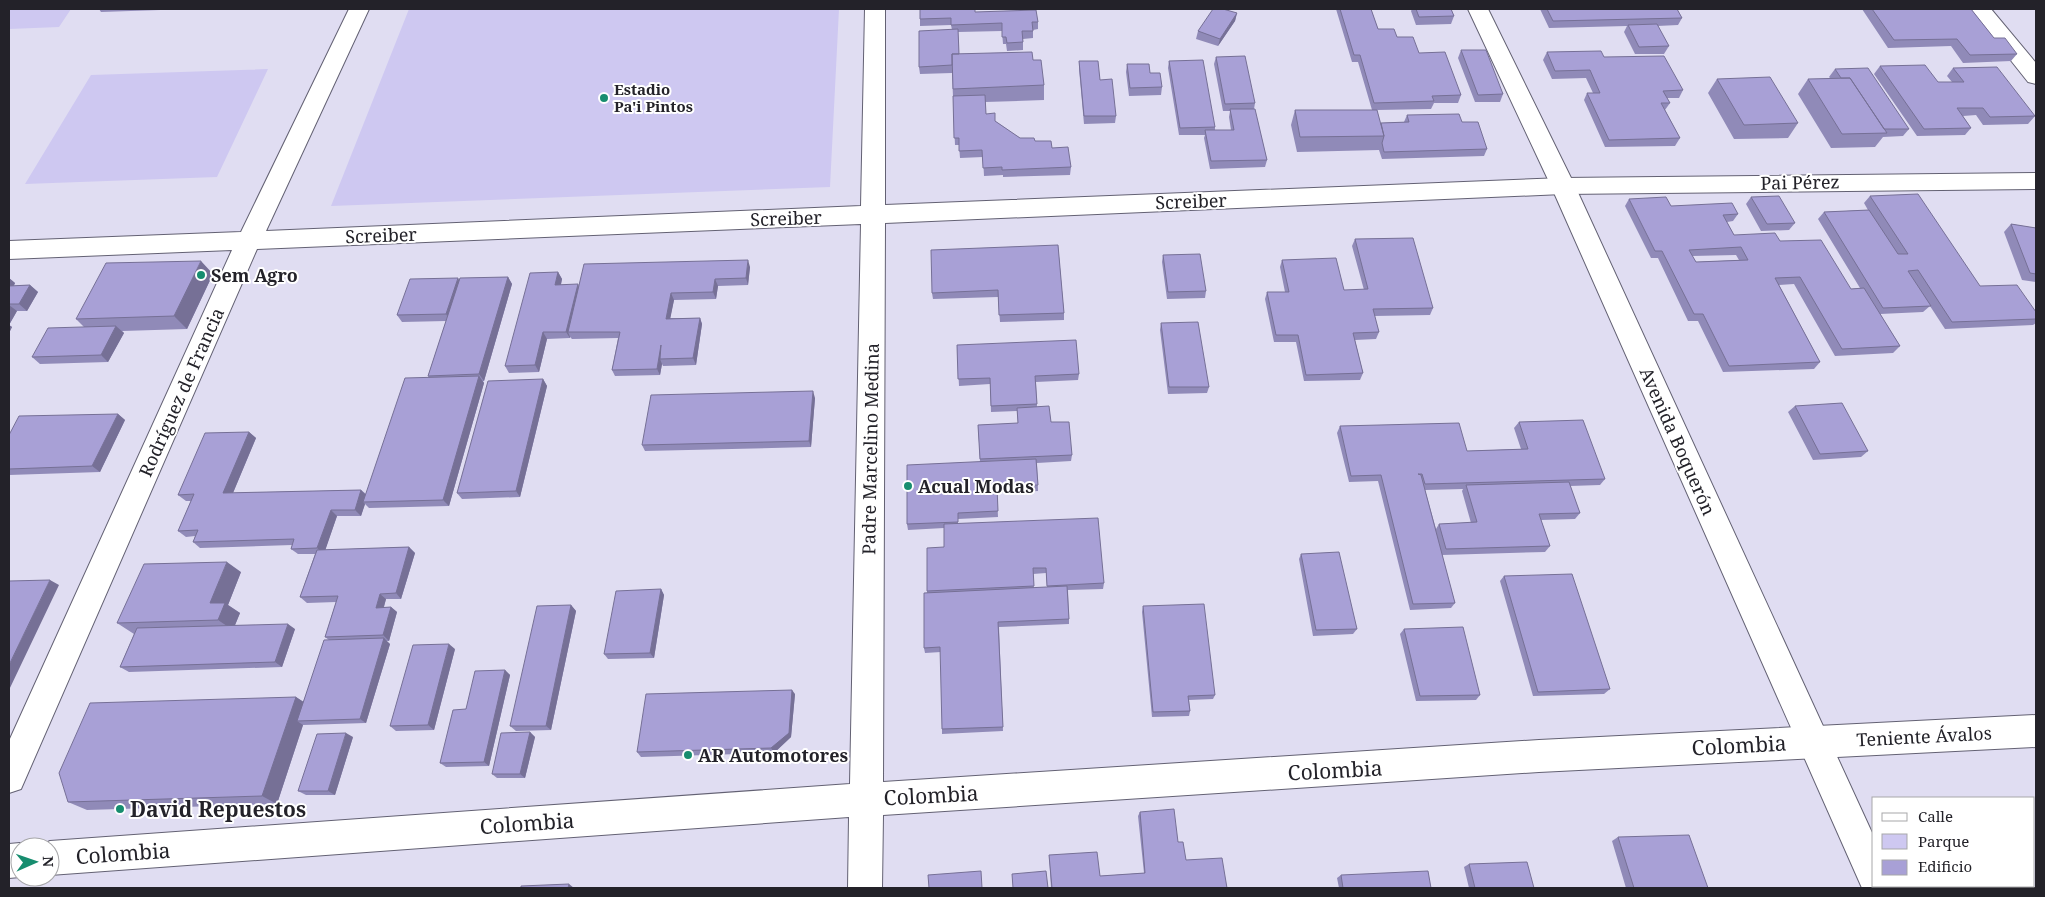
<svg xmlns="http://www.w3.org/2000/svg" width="2045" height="897" viewBox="0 0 2045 897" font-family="'Noto Serif',serif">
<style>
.green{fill:#cec8f1}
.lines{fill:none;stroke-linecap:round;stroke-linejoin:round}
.minor-casing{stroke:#636173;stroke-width:2}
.tertiary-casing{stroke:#636173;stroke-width:2}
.minor{fill:#fff;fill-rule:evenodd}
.tertiary{fill:#fff;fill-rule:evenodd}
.wall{fill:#908ab8;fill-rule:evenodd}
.shaded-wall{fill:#767096}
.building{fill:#a8a0d6;stroke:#767096;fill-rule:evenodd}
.poi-dot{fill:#178d6f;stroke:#fff;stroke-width:2}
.labels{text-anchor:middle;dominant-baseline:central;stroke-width:4;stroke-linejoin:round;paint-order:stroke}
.far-poi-label{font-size:15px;font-weight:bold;fill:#232229;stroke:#fff;text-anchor:start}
.street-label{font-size:18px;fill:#232229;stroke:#fff}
.poi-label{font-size:18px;font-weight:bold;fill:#232229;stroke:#fff;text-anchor:start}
.near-street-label{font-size:21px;fill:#232229;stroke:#fff}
.near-poi-label{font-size:21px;font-weight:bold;fill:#232229;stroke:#fff;text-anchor:start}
</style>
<rect width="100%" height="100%" fill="#e0ddf2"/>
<path class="green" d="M9 9H71L59 27 9 29Z
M409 9H839L830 187 331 206Z
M268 69 217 177 25 184 91 75Z"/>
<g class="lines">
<defs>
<path id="minor" d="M349 9H369L266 231 861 206 865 9H885V205L1563 178 2036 173V189L1563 194 885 223 883 782 1539 740 2036 715V747L1539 772 883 815 882 888H848L849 817 50 875V847H38L50 841 850 784 861 224 257 249 21 789 9 793V741L232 250 9 259V241L241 232Z
M1970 9H1991L2036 63V84L2028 82Z
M20 843 30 847H20V877L9 878V844Z"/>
<path id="tertiary" d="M1468 9H1488L1575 186 1874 837V886H1887L1886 888H1862L1551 186Z"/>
</defs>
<use href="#minor" class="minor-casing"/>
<use href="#tertiary" class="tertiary-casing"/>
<use href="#minor" class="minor"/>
<use href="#tertiary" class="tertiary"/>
</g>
<path class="wall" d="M99 9H190L101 12Z
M1336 9H1371L1378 29 1397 37 1419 53 1461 95 1458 103H1434L1431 109 1377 110 1380 123 1404 122 1407 115 1462 122 1487 149 1484 156 1382 159 1379 150 1297 152 1291 125 1295 110H1372L1358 62H1352Z
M1412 9H1451L1454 16 1451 24 1416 25 1411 11Z
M1540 9H1677L1682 18 1678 25 1657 26 1669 46 1664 54H1635L1624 32 1627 26 1549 28Z
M1862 9H1971L1994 38 2017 54 2011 61 1963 63 1951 46 1888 48Z
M975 12 1038 22V29L1033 30V38L1023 39V50L1007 51 1006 44H1003L1002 31 958 32 959 54 1033 60 1044 85V100L985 102 986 114 995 121 1020 138 1035 141 1052 148 1071 167 1070 175 1003 177V175L984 176 983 157 960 158 959 145H955L952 73 920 74 919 67 952 30 951 25 920 26V19Z
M1237 13 1235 21 1218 46 1196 39 1198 31Z
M1461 50 1503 94 1500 102H1475L1458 58Z
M1547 52 1604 57 1683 90 1679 98H1667L1670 103 1665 110 1680 138 1675 146 1605 147 1584 100 1587 93H1593L1586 78 1552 79 1543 60Z
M1216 57 1255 103 1254 109 1267 160 1265 167 1210 169 1204 138 1205 135H1179L1168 68 1169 61 1215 127V130H1231L1229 117 1230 111H1223L1214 64Z
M1079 61 1116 116 1115 123 1084 124 1079 69Z
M1127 64 1150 73 1162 87 1161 95 1129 96 1126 72Z
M1880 66 1938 82H1952L1947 76 1953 68 2035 116 2028 124 1983 125 1976 115 1963 116 1971 128 1965 135 1917 136 1874 74Z
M1835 69 1909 129 1903 136 1883 137 1875 147 1831 148 1798 94 1808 79H1831L1829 77Z
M1717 79 1798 123 1788 138 1734 139 1708 93Z
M1870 196 1980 286 2036 312V323L2033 325 1945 329 1930 306 1923 312 1880 314 1900 346 1893 353 1835 356 1794 284 1779 285 1820 362 1814 369 1723 372 1698 321H1688L1658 258H1651L1625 206 1629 199 1671 206 1738 214 1733 221 1727 222 1734 235 1780 241 1851 289 1860 288 1818 219 1824 212 1868 210 1864 203ZM1736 255 1739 260 1696 262 1692 256Z
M1751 197 1795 223 1789 230 1761 231 1746 204Z
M2011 224 2036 228V282L2022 280 2004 232Z
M1355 239 1433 308 1430 315 1374 316 1379 332 1376 339 1355 340 1363 373 1360 380 1304 381 1296 342H1274L1265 299 1267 292H1285L1280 267 1282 260 1344 290H1364L1352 246Z
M1058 245 1064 313V320L1000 322 998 297 933 299 932 293Z
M1163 255 1206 291 1205 298 1167 299 1162 262Z
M750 267 748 285 718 286 716 299 674 300 670 318H700L702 324 696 365 663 366 662 364 660 375 615 376 612 370 618 338 572 339 570 337V338L547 339 539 372 509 373 505 366 558 272 562 279 561 285 579 287Z
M213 274 187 329 122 331 124 333 108 362 40 364 32 357 84 327 76 319Z
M508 277 512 284 484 381H483L484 383 449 506 369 508 365 504 361 516H337L325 550 409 547 415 553 401 599H386L384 607H391L397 612 389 641H386L390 644 366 723 303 725 277 804 87 810 68 802 296 697 303 702 329 640 325 637 336 602 307 603 300 597 315 554H298L291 549 292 545 200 548 193 542 195 536 186 537 178 531 191 501H186L178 495 249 432 256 438 233 493 361 490 366 494 429 378 428 376 446 321 402 322 397 315 459 280Z
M9 278 15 283 14 286 30 285 38 292 27 311H17L9 325 12 327 9 333Z
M1161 323 1209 387 1207 393 1168 394 1160 330Z
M957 345 1079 374 1078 380 1036 382 1037 407 1051 422 1072 455 1071 461 1037 463 1038 491 997 493 998 517 958 519V524L1104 583 1103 589 1068 590 1069 619V624L999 627 1003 731 942 734V729L941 652 925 653 924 648 927 591 944 547V528L908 530 907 524 980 462 978 425 1018 424 1017 411 991 412 990 384 959 386ZM1046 573 1047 587 1034 588 1033 574Z
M543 379 547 386 520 497 462 499 457 493Z
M815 398 811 447 645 451 642 445Z
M1795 406 1868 451 1861 457 1813 460 1788 412Z
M118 414 125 420 100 472 9 475V435Z
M1519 422 1605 479 1600 485 1570 486 1580 513 1575 519 1541 520 1550 546 1545 552 1442 555 1455 603 1451 608 1410 610 1378 481 1349 482 1337 433 1340 426 1467 451 1521 449 1514 428ZM1463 489 1462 491 1471 523 1439 524 1436 529 1425 490Z
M1301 554 1357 629 1353 634 1313 636 1299 559Z
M241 572 228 605 240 613 235 625 295 629 282 667 129 672 120 667 134 634 117 623Z
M1504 576 1610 689 1604 694 1533 696 1500 581Z
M661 589 664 595 654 658 608 659 604 654Z
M571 605 576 611 551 730 516 731 510 726Z
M1143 606 1215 695 1213 699 1189 700 1190 711 1189 716 1152 717 1142 612Z
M1404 629 1480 695 1476 700 1416 701 1400 634Z
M455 649 434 730 396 731 390 726Z
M505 670 510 675 489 766 446 767 440 763 466 709Z
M795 694 791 737 774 753 641 757 637 752Z
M530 732 535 737 525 778H497L492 774Z
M353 737 335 795H306L298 791Z
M1140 812 1178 842 1186 860 1227 888H1051L1049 855 1100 876 1144 873 1138 816Z
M1618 837 1708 888H1626L1612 841Z
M1469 864 1534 888H1469L1464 867Z
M1341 875 1431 888H1339L1337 878Z"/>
<path class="shaded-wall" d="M1237 13 1235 21 1218 46 1220 39Z
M748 260 750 267 748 285 746 278Z
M201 261 213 274 187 329 174 316Z
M558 272 562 279 559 292 555 285Z
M508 277 512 284 484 381 479 374Z
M9 278 15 283 9 294Z
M458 278 462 285 450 321 446 314Z
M715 279 718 286 716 299 713 292Z
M578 284 581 291 568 332 570 337V338L566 332Z
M30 285 38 292 27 311 19 304Z
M671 293 674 300 669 325 666 319Z
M9 305 17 311 9 325 12 327 9 333Z
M700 318 702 324 696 365 693 358Z
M116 326 124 333 108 362 101 355Z
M543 332 547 339 539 372 535 365Z
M661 345 660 359 662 364 660 375 657 369Z
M479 376 484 383 449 506 443 500Z
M543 379 547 386 520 497 516 491Z
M813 391 815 398 811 447 809 441Z
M118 414 125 420 100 472 92 466Z
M249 432 256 438 230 500 223 493Z
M361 490 367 496 363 502 365 504 361 516 355 510Z
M331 510 337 516 324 554 317 548Z
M409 547 415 553 401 599 396 593Z
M227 562 241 572 228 605 240 613 233 630 218 620 210 603Z
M50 580 59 585 9 690V665Z
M661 589 664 595 654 658 650 653Z
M380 594 386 599 382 613 376 608Z
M571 605 576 611 551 730 546 726Z
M391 607 397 612 389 641 383 635Z
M288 624 295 629 282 667 275 662Z
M384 638 390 644 366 723 360 719Z
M449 644 455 649 434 730 428 725Z
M505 670 510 675 489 766 484 762Z
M792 690 795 694 791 737 774 753 771 748Z
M296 697 310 706 297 721 303 725 277 804 262 796Z
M530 732 535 737 525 778 520 774Z
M346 733 353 737 335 795 328 791Z
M569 884 574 888H568Z"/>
<path class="building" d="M920 9H975V12L1036 10 1038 22H1032L1033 31H1022L1023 42 1007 43 1006 37H1002V23L951 25V18L920 19Z
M1213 9H1223L1237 13 1220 39 1198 31Z
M1340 9H1371L1378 29H1394L1397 37H1413L1419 53 1445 52 1461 95 1432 96 1434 101 1374 103 1360 55H1354Z
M1416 9H1451L1454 16 1419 17Z
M1547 9H1677L1682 18 1553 21Z
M1872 9H1971L1994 38H2005L2017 54 1970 55 1957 39 1894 40Z
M1657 24 1669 46 1639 47 1628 25Z
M958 29 959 54H952V65L919 67V31Z
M1461 50H1486L1503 94 1478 95Z
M1601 51 1604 57 1664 56 1683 90 1663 91 1670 103H1661L1680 138 1609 140 1587 93H1600L1590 70 1555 71 1547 52Z
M1032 52 1033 60H1041L1044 85 953 89 952 54Z
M1245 56 1255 103 1225 104 1216 57Z
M1203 60 1215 127 1180 128 1169 61Z
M1079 61H1098L1100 80 1112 79 1116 116H1084Z
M1127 64H1149L1150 73H1160L1162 87 1130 88Z
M1925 65 1938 82H1964L1953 68 1997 67 2035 116 1990 117 1983 108H1957L1971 128 1924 129 1880 66Z
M1868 68 1909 129H1884L1850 78H1841L1835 69Z
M1770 77 1798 123 1744 125 1717 79Z
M1850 78 1887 133 1842 134 1808 79Z
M985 95 986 114 995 113V121L1020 138H1034L1035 141H1051L1052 148 1068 147 1071 167 1002 170V167L983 168 982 150 959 151V138H954L953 96Z
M1230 109H1255L1267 160 1211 161 1205 130H1234Z
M1295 110H1377L1384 136 1300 137Z
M1459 114 1462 122H1478L1487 149 1384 152 1382 143 1384 136 1381 123 1409 122 1407 115Z
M1918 194 1980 286 2017 285 2036 312V319L1952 322 1918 270 1908 271 1931 306 1883 308 1824 212 1869 210 1898 254H1908L1870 196Z
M1779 196 1795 223 1767 224 1751 197Z
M1666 197 1671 206 1732 203 1738 214 1723 215 1734 235 1775 233 1780 241 1821 240 1851 289 1864 288 1900 346 1842 349 1800 277 1775 278 1820 362 1729 366 1703 314H1694L1662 251H1655L1629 199ZM1741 247 1748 260 1696 262 1689 250Z
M2011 224 2036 228V274L2030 273Z
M1413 238 1433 308 1373 309 1379 332 1353 333 1363 373 1306 375 1298 335H1276L1267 292H1289L1282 260 1336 258 1344 290 1368 289 1355 239Z
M1058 245 1064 313 999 315 998 290 932 293 931 250Z
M1200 254 1206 291 1168 292 1163 255Z
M748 260 746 278 715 279 713 292 671 293 666 319 700 318 693 358 660 359 661 345 657 369 612 370 620 332H568L584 264Z
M201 261 174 316 76 319 106 263Z
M558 272 555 285 578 284 566 332H543L535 365 505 366 530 273Z
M508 277 479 374 428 376 460 278Z
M458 278 446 314 397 315 410 279Z
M30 285 19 304H9V286Z
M1198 322 1209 387H1169L1161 323Z
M116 326 101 355 32 357 48 328Z
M1076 340 1079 374 1035 376 1037 404 991 406 990 378 958 379 957 345Z
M479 376 443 500 363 502 405 378Z
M543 379 516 491 457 493 488 381Z
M813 391 809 441 642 445 651 395Z
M1842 403 1868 451 1820 454 1795 406Z
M1049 406 1051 422H1069L1072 455 980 459 978 425 1018 423 1017 408Z
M118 414 92 466 9 469V435L19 416Z
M1583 420 1605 479 1425 484 1422 474H1418L1421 475 1455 603 1413 604 1381 475 1351 476 1340 426 1459 423 1467 451 1528 449 1519 422Z
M249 432 223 493 361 490 355 510H331L317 548 291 549 294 539 193 542 198 530 178 531 194 494 178 495 205 433Z
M1036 459 1038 485 997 487 998 511 958 513V522L907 524V465Z
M1569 482 1580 513 1539 514 1550 546 1446 549 1439 524 1477 522 1466 485Z
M1098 518 1104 583 1047 586 1046 568H1033L1034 586 927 591V548L944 547V524Z
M409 547 396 593 380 594 376 608 391 607 383 635 325 637 338 596 300 597 317 550Z
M1339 552 1357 629 1316 630 1301 554Z
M227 562 210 603H225L218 620 117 623 144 564Z
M1572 574 1610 689 1538 692 1504 576Z
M50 580 9 665V581Z
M1067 586 1069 619 998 622 1003 727 942 729 940 647 924 648V593Z
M661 589 650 653 604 654 616 591Z
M1204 604 1215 695 1188 696 1190 711 1153 712 1143 606Z
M571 605 546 726H510L537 606Z
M288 624 275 662 120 667 137 628Z
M1463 627 1480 695 1420 696 1404 629Z
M384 638 360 719 297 721 324 640Z
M449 644 428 725 390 726 413 645Z
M505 670 484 762 440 763 453 710 466 709 475 671Z
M792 690 789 733 771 748 637 752 646 694Z
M296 697 262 796 68 802 59 773 90 703Z
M530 732 520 774H492L501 733Z
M346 733 328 791H298L317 734Z
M1174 809 1178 842H1183L1186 860 1222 858 1227 888H1052L1049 855 1097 852 1100 876 1145 873 1140 812Z
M1689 835 1708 888H1634L1618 837Z
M1527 862 1534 888H1475L1469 864Z
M981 871 982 888H929L928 875Z
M1046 871 1048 888H1013L1012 874Z
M1428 871 1431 888H1343L1341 875Z
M569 884 568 888H521V886Z"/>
<g class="poi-dot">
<circle cx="604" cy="98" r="5"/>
<circle cx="201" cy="275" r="5"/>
<circle cx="908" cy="486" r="5"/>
<circle cx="688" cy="755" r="5"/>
<circle cx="120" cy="809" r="5"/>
</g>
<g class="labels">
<g class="far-poi-label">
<text x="614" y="89">Estadio<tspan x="614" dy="17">Pa'i Pintos</tspan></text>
</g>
<g class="street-label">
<text transform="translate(1800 182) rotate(-1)">Pai Pérez</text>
<text transform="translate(1191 201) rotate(-2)">Screiber</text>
<text transform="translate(786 218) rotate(-2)">Screiber</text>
<text transform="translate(381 235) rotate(-2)">Screiber</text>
<text transform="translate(181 392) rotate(-66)">Rodríguez de Francia</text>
<text transform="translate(1678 441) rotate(66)">Avenida Boquerón</text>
<text transform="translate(870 449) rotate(-89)">Padre Marcelino Medina</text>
<text transform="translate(1924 736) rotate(-3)">Teniente Ávalos</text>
</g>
<g class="poi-label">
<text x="211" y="275">Sem Agro</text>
<text x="918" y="486">Acual Modas</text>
<text x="698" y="755">AR Automotores</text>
</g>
<g class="near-street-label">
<text transform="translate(1739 745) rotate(-3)">Colombia</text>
<text transform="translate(1335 770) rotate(-3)">Colombia</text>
<text transform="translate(931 795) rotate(-3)">Colombia</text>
<text transform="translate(527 823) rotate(-4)">Colombia</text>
<text transform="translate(123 853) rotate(-4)">Colombia</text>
</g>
<g class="near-poi-label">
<text x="130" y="809">David Repuestos</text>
</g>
</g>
<rect width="2045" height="897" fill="none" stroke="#232229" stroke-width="20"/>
<rect x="1872" y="797" width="162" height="90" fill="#ffffff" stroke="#a7a7a9"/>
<rect x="1882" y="813" width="25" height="8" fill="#ffffff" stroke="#a7a7a9"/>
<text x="1918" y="822" font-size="15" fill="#232229">Calle</text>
<rect x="1882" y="834" width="25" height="15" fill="#cec8f1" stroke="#a7a7a9"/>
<text x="1918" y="847" font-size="15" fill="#232229">Parque</text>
<rect x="1882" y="860" width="25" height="15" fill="#a8a0d6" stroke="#a7a7a9"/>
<text x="1918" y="872" font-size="15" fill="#232229">Edificio</text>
<g transform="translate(35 862) rotate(88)"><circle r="24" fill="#ffffff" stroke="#a7a7a9"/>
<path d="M0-4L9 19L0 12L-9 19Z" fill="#178d6f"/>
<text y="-8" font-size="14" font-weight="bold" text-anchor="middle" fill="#232229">N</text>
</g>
</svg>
